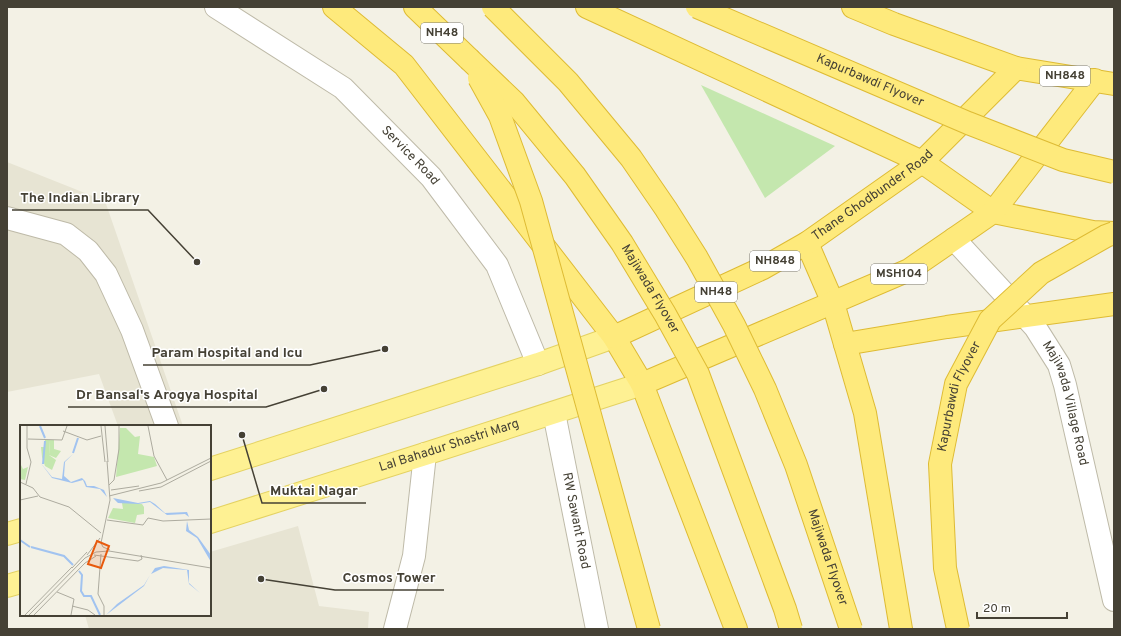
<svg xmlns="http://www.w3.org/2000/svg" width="1121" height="636" viewBox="0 0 1121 636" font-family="Overpass,sans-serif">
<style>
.residential{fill:#e7e4d3}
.grass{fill:#c4e7ae}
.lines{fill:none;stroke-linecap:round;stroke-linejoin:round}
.minor-casing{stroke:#bebaa8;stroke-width:24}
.tertiary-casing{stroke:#bebaa8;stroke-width:24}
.primary-casing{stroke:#e4d262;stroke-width:24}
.trunk-casing{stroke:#debb34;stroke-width:24}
.minor{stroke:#fff;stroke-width:22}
.tertiary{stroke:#fff;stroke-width:22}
.primary{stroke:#fef193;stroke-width:22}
.trunk{stroke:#feea7c;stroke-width:22}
.trunk-bridge-casing{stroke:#debb34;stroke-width:24;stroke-linecap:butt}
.trunk-bridge{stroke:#feea7c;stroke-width:22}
.labels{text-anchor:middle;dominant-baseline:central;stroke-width:3;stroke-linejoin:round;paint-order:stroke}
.shield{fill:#fff;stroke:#7d7a72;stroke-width:1}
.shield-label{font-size:12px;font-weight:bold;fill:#454135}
.street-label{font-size:13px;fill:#454135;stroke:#fff}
.inset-river{fill:none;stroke:#a1c3f0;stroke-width:2}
.inset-road{fill:none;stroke:#adab9f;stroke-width:1}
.view{fill:#e8590c;fill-opacity:0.15;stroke:#e8590c;stroke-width:2}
.inset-edge{fill:none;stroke:#454135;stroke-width:2}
.leader{fill:none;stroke:#454135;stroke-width:1.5}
.callout-dot{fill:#454135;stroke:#fff;stroke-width:1.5}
.callout-label{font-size:14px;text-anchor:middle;font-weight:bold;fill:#454135;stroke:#fff;stroke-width:3;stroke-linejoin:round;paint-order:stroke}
</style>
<rect width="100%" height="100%" fill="#f3f1e5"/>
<path class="residential" d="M7 162 105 201 183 426H118L99 374 7 392Z
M298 526 319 606 369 612 368 629H89L85 615H210V552Z"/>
<path class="grass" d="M701 85 835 146 765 198Z"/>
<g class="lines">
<defs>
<g id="minor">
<path d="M7 218 66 234 88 251 106 274 132 330 167 426"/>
<path id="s1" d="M954 239 1035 327 1059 365 1065 385 1114 600"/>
<path id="s2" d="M554 413 597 629"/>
<path d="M395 629 414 556 425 454"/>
</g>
<g id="tertiary">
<path id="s3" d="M216 7 343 88 431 177 497 265 538 364"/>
</g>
<g id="primary">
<path d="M210 469 538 364 614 337"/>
<path id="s4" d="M210 522 425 454 642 384"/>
<path d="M7 534 21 530"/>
<path d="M7 586 21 582"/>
</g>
<g id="trunk">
<path d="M334 7 404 65 614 337 642 384 736 629"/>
<path d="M415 7 469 59"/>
<path d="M587 7 922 162 993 212 1093 232 1114 233"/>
<path d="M853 7 894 24 1016 68 1114 84"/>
<path d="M807 243 833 303 865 413 901 629"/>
<path id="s5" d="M614 337 763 268 807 243 922 162 1016 68"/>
<path d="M845 344 947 327 1114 304"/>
<path d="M642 384 909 270 993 212 1095 80"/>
</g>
</defs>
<use href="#minor" class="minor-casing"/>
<use href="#tertiary" class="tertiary-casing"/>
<use href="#primary" class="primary-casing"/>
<use href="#trunk" class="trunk-casing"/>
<use href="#minor" class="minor"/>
<use href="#tertiary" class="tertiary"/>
<use href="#primary" class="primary"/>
<use href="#trunk" class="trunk"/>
<defs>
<g id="trunk-bridge">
<path id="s6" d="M493 7 568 82 631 158 666 209 697 258 734 325 765 389 796 465 851 629"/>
<path id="s7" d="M697 7 968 123 1063 160 1114 172"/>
<path id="s8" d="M469 59 514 102 575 176 622 243 665 314 698 374 785 609 791 629"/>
<path d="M479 78 500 116 531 201 649 629"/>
<path id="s9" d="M958 629 945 568 940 464 956 384 990 320 1041 273 1106 236 1114 233"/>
</g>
</defs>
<use href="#trunk-bridge" class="trunk-bridge-casing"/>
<use href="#trunk-bridge" class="trunk-bridge"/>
</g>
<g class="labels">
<g class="shield">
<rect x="421" y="23" width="42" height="20" rx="3"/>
<rect x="1040" y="66" width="50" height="20" rx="3"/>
<rect x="750" y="251" width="50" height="20" rx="3"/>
<rect x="871" y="264" width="56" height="20" rx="3"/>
<rect x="695" y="282" width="42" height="20" rx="3"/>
</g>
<g class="shield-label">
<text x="442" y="33">NH48</text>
<text x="1065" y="76">NH848</text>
<text x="775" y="261">NH848</text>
<text x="899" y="274">MSH104</text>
<text x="716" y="292">NH48</text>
</g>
<g class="street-label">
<text stroke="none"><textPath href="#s7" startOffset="188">Kapurbawdi Flyover</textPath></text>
<text stroke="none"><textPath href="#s3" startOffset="246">Service Road</textPath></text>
<text stroke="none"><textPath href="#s5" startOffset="296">Thane Ghodbunder Road</textPath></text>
<text stroke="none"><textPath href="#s8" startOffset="294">Majiwada Flyover</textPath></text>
<text stroke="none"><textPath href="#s9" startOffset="237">Kapurbawdi Flyover</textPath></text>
<text stroke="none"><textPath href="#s1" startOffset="203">Majiwada Village Road</textPath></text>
<text stroke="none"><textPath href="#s4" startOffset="251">Lal Bahadur Shastri Marg</textPath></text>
<text stroke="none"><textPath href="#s2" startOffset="110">RW Sawant Road</textPath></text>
<text stroke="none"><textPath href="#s6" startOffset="652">Majiwada Flyover</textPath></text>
</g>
</g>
<g transform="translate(20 425)">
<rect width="191" height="191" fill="#f3f1e5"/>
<path d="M25 15H30L29 30 36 35 32 45 25 41 22 32 21 22H24Z" fill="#c4e7ae"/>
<path d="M100 3H106L115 12 120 11 118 29 134 32 137 41 96 52ZM30 15H34V24L41 26 36 33 29 30ZM0 38 3 44 8 42 5 55 0 54ZM107 77 122 79 124 82V89L117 90 115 98 88 93 93 83 103 84 102 78Z" fill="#c4e7ae"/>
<path d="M53 29 45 37 44 51 51 57 62 53 65 56 67 61H74L84 65 87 72 80 64 66 62 63 55 52 58 32 53 20 37 32 52 42 54 44 37ZM93 73 118 78 130 76 135 79 145 88 167 87 169 92 165 89 147 90 130 77 118 79 98 78ZM167 96 169 105 178 112 191 130V137L177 113 166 106ZM144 141 169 145V158L180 168 169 159 167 145 143 143 131 149 135 143ZM130 150 124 161 86 190 97 179 124 160Z" fill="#a1c3f0"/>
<path class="inset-river" d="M20 1 25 13M53 28 58 13M23 39 25 16M0 115 10 122M11 122 44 131 53 140M59 146 62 150 61 166 64 171H71L80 190"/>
<path class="inset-road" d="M81 1 85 37M85 1 88 37M128 1 134 31 147 55M43 6 67 15 81 11M8 14 42 15 47 1M87 36 90 75 81 118 83 122 90 125M0 57 13 63 20 72 49 82 81 108M6 59 11 37 7 23V1M89 60 94 55 99 24V1M91 65 119 61M119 66 141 62 191 36M89 71 141 58 191 33M0 75 18 71M87 95 123 100 128 93 143 96 191 94M81 129 78 169 84 181V190M67 130 80 113M74 130 118 136 122 134 121 130M52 143 67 127M37 167 54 174 51 190M52 181 68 185 75 190M5 190 52 142M9 190 65 133 76 127 89 126 191 143M14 190 65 138 76 131"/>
<path class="view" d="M77 116 89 121 81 143 68 139Z"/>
<rect width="191" height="191" class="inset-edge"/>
</g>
<path class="leader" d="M197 262L148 210H12M385 349L310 365H143M324 389L266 407H68M242 435L262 503H366M261 579L335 590H444"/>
<g class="callout-dot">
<circle cx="197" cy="262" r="4"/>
<circle cx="385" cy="349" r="4"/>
<circle cx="324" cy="389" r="4"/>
<circle cx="242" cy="435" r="4"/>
<circle cx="261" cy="579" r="4"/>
</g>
<g class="callout-label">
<text x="80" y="202">The Indian Library</text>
<text x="227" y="357">Param Hospital and Icu</text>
<text x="167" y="399">Dr Bansal's Arogya Hospital</text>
<text x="314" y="495">Muktai Nagar</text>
<text x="389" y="582">Cosmos Tower</text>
</g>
<rect width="1121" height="636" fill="none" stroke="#454135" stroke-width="16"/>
<path d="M977 612v6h90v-6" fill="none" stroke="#454135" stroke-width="2"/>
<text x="983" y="612" font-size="12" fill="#454135" stroke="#ffffff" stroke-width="3" paint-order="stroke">20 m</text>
</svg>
